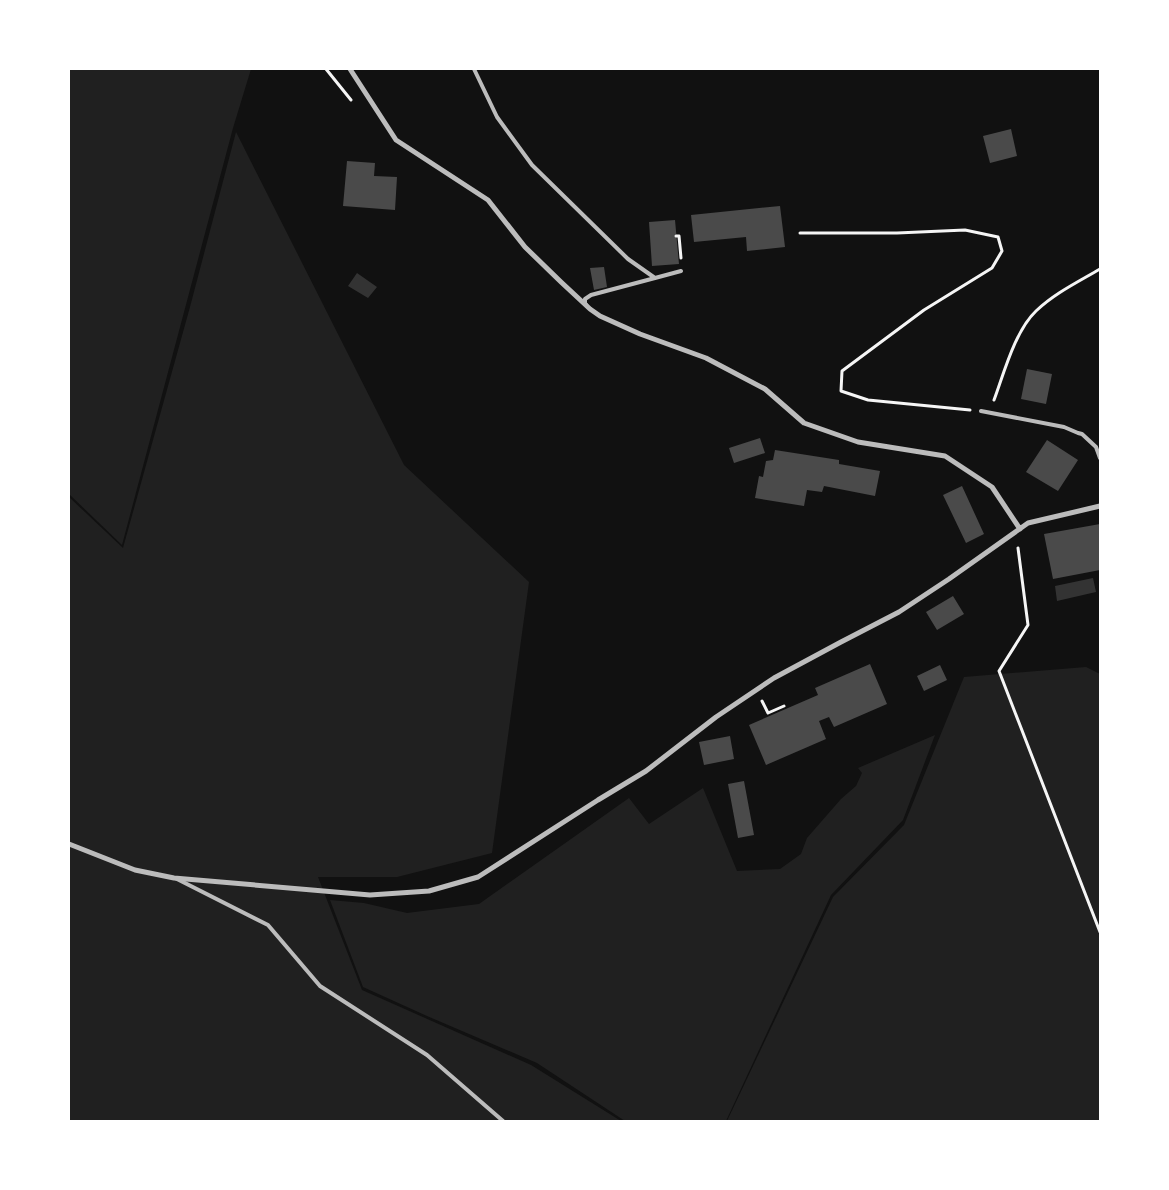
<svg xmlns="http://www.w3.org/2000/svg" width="1169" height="1190" viewBox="0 0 1169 1190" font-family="Mulish,sans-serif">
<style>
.green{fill:#202020}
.water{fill:#333}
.building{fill:#4a4a4a}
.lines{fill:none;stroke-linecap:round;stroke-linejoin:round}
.path{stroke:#f5f5f5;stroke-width:3}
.service{stroke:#bcbcbc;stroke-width:4}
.minor{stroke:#bcbcbc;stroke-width:5}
</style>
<rect width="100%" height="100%" fill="#111"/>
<path class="green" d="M69 69H251L233 128 122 545 69 494Z
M236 132 404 465 529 582 492 853 397 877H318L362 990 531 1065 621 1121H69V497L123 548 190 307Z
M1086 667 1100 674V1121H727L833 897 904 825 964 677Z
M935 735 903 820 831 895 726 1121H625L537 1063 427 1016 363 987 330 900 364 903 407 913 479 904 629 798 649 824 703 788 737 871 780 869 801 854 807 838 841 799 856 786 862 773 858 768Z"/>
<path class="water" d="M357 273 377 287 368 298 348 286Z
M1093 578 1096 592 1057 601 1055 586Z"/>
<path class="building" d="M1011 129 1017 156 990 163 983 136Z
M347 161 375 163 374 176 397 177 395 210 343 206Z
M780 206 785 247 747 251 746 237 694 242 691 215Z
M675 220 679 264 652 266 649 222Z
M604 267 607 287 594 290 590 268Z
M1027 369 1052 374 1046 404 1021 399Z
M760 438 765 453 734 463 729 448Z
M1047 440 1078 460 1058 491 1026 472Z
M775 450 839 460V464L880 471 875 496 824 486 822 492 807 490 804 506 755 498 759 476 763 477 766 461 773 460Z
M962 486 984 534 966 543 943 495Z
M1100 524V570L1053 579 1044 534Z
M953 596 964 614 937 630 926 612Z
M870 664 887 704 834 727 829 717 819 721 826 739 766 765 749 725 818 695 815 688Z
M940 665 947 680 924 691 917 676Z
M730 736 734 759 704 765 699 742Z
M744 781 754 835 738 838 728 784Z"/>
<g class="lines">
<path class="path" d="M326 69 351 100
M800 233H897L965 230 998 237 1002 251 992 268 924 310 842 371 841 391 868 400 970 410
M676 236H679L681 258
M994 400C1004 373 1015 331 1036 311 1055 293 1078 282 1100 269
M1018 548 1028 625 999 671 1100 932
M762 701 768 713 784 706"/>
<path class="service" d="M474 69 497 117 532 165 628 259 655 278 681 271
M587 306 585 303V299L591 295 655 278
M981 411 1064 427 1078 433 1082 434 1096 447 1100 458
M177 879 268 925 320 986 427 1055 503 1121"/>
<path class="minor" d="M350 69 396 140 488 200 525 247 561 282 590 309 600 316 640 334 706 358 765 389 804 423 858 442 945 456 992 487 1020 529
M69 844 135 870 174 878 370 895 429 891 478 877 598 800 646 771 716 717 774 678 841 642 899 612 949 579 1028 523 1100 506"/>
</g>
<rect width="1169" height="1190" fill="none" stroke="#ffffff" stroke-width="140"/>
</svg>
